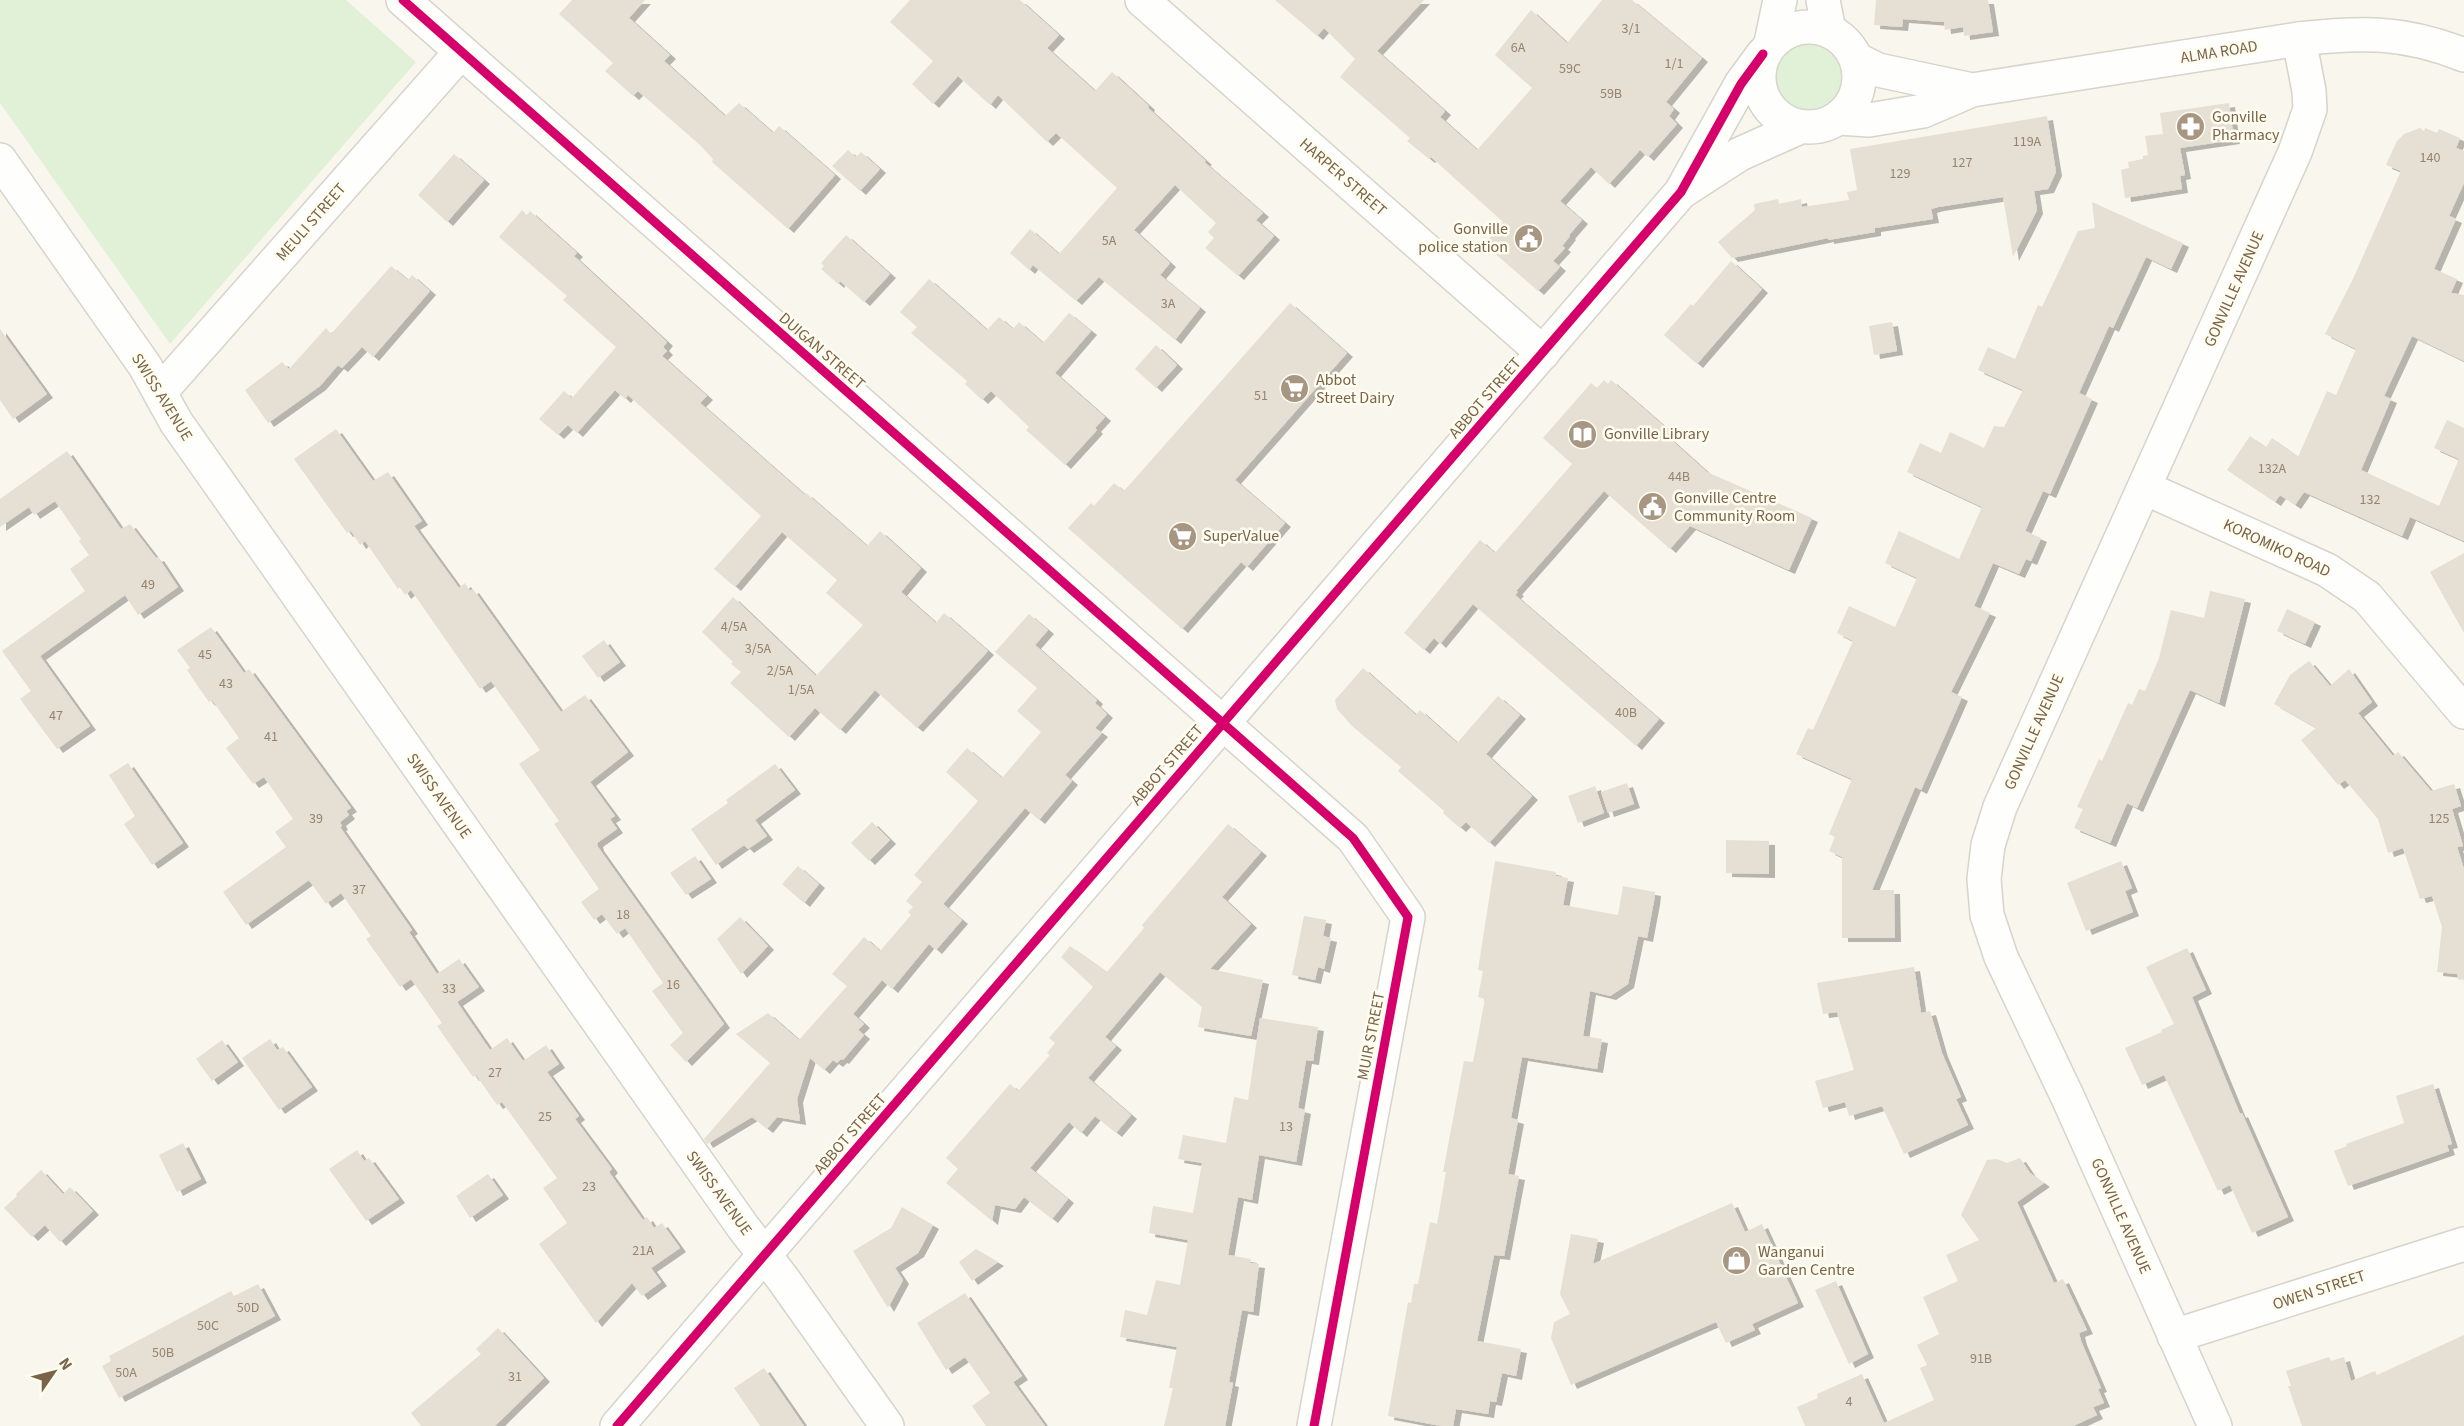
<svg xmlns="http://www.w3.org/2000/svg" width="2464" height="1426" viewBox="0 0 2464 1426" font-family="'Source Sans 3',sans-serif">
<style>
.green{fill:#e1f1d7}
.building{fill:#e6dfd4;filter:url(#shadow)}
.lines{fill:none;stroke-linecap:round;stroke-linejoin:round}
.minor-casing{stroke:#d8d3cb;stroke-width:36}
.tertiary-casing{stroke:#d8d3cb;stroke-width:36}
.minor{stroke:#fefefc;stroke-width:33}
.tertiary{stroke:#fefefc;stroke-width:33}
.cycleway-casing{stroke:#fffcf0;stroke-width:13}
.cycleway{stroke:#d6006c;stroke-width:9}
.labels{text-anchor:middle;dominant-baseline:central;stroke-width:5;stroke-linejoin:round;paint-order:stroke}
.number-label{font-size:14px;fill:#97846e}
.street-label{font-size:16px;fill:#7a6349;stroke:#fffcf0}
.poi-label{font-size:16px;fill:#7a6349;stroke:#fffcf0;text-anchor:start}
</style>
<defs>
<filter id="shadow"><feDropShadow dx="6" dy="4" stdDeviation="0" flood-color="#0004"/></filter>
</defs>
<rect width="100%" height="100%" fill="#f9f6ed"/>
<path class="green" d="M0 0H346L416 62 170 344 0 103Z
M1773 79a37 37 0 1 1 74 0a37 37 0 1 1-74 0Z"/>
<path class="building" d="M572 0H645L629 18 670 55 664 61 725 116 739 103 773 133 779 126 835 175 788 229 712 162 713 159 700 145 638 91 633 96 605 71 613 63 559 14Z
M910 0H1020L1059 35 1047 48 1095 91 1112 72 1149 106 1148 108 1206 161 1204 162 1263 213 1256 220 1274 236 1238 276 1205 248 1214 238 1208 232 1216 223 1175 185 1134 230 1170 263 1160 275 1200 308 1175 340 1099 277 1076 301 1033 265 1029 270 1010 253 1030 229 1059 254 1117 188 1056 133 1047 142 998 95 990 105 958 76 933 104 912 84 933 61 890 22Z
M1275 0H1424L1377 51 1445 111 1440 117 1477 150 1532 88 1495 55 1531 10 1567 43 1602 0H1632L1702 58 1666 102 1674 109 1669 116 1677 124 1648 157 1640 150 1609 184 1591 167 1560 201 1582 220 1569 235 1570 236 1562 246 1565 248 1553 261 1560 267 1538 291 1492 251 1495 247 1487 241 1503 222 1431 157 1429 159 1407 141 1410 138 1340 77 1355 59 1324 28 1317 36Z
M1876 0H1988L1993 32 1964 36 1963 27 1945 30 1944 22 1903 19 1902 27 1874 25Z
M2229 103 2234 140 2180 148 2185 175 2180 176 2182 189 2125 198 2121 170 2129 168 2128 162 2143 159V156L2148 155 2145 136 2163 134 2160 113Z
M2047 116 2056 172 2048 189 2034 191 2037 210 2013 257 2003 197 1938 207 1931 209 1933 219 1875 228V232L1828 240V238L1732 258 1718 242 1755 210 1754 204 1778 199 1779 204 1801 199 1802 207 1849 200 1847 192 1857 190 1850 149Z
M2420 128 2424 131 2425 128 2437 133 2439 129 2460 138 2456 148 2464 151V183L2449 216 2456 219 2434 269 2457 279 2451 293 2464 295V361L2412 336 2384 396 2391 399 2361 470 2439 506 2459 459 2434 448 2447 420 2464 428V541L2410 517 2402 536 2304 492 2295 505 2280 495 2275 502 2227 470 2250 436 2266 447 2272 438 2298 457 2327 391 2336 395 2356 349 2325 334 2353 279 2401 171 2386 165 2388 160 2397 141 2404 134Z
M848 150 856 157 861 152 880 169 860 191 832 166Z
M454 154 484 180 447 222 418 195Z
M2092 202 2183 243 2171 269 2146 257 2113 328 2109 326 2079 393 2092 399 2050 494 2043 491 2025 531 2041 538 2031 561 2026 559 2019 574 1993 563 1974 606 1990 613 1951 692 1962 697 1921 790 1915 787 1872 890H1894L1895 938H1842V857L1829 851 1835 837 1829 834 1852 779 1796 754 1808 728 1813 730 1853 641 1837 633 1849 606 1895 627 1917 578 1885 563 1899 531 1959 559 1982 507 1907 472 1920 443 1941 453 1950 432 1984 448 1994 426 2004 427 2023 390 1978 370 1988 347 2015 359 2038 305 2042 307 2078 231 2095 228Z
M522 210 527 215 530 211 577 253 574 256 667 342 663 347 667 351 662 356 707 396 700 403 805 495 806 493 867 546 880 531 921 568 901 592 936 623 944 613 988 651 917 728 875 690 840 730 815 708 789 737 730 683 741 672 731 664 733 662 702 632 733 597 816 676 863 625 826 593 837 580 782 532 735 587 714 569 761 516 628 395 625 399 615 390 577 433 568 425 558 435 539 419 564 391 572 398 616 347 563 300 567 296 499 237Z
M846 235 890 274 864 302 840 281 838 284 821 269 824 266 821 263Z
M1731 261 1762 289 1697 364 1664 335 1691 304 1693 306Z
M391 266 408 280 412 275 430 291 373 357 362 347 342 368 338 365 320 386 268 423 245 390 282 362 289 369 326 328 331 334Z
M929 279 987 330 999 317 1013 329 1019 322 1043 343 1069 313 1091 331 1055 373 1105 417 1095 428 1097 430 1065 465 1026 430 1029 427 991 391 982 400 965 384 967 381 911 333 917 327 900 312Z
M1290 303 1347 353 1235 480 1285 523 1247 567 1241 562 1182 629 1068 528 1091 503 1094 506 1114 483 1124 491Z
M1892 322 1897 351 1874 355 1869 326Z
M0 329 47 394 13 419 0 400Z
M1156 345 1177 365 1156 388 1135 369Z
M1604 380 1608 384 1611 380 1672 433 1668 437 1707 472 1812 518 1789 570 1690 526 1670 549 1604 491 1516 591 1518 592 1515 595 1659 719 1636 746 1473 604 1440 644 1434 638 1424 650 1404 633 1480 540 1495 553 1572 464 1543 438 1591 383 1597 388Z
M336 429 373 481 388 472 422 521 414 526 459 588 465 583 470 591 473 589 561 712 585 695 628 752 590 782 615 816 610 819 617 829 597 843 598 847 724 1024 686 1062 670 1045 683 1033 652 991 663 983 625 928 617 934 602 914 594 920 581 902 599 889 554 824 559 821 519 764 540 750 491 681 480 689 411 590 405 595 400 587 398 589 365 541 360 545 351 531 347 533 294 459Z
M67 451 121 529 130 524 156 558 158 557 178 587 138 615 125 595 40 656 90 726 57 749 20 699 31 691 2 651 85 591 70 569 89 555 79 541 81 539 55 501 34 515 29 507 0 527V499Z
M2464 553V633L2430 572Z
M2210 591 2245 599 2219 703 2190 690 2137 808 2127 803 2110 843 2074 828 2083 809 2077 807 2099 759 2102 761 2128 703 2132 705 2139 689 2145 691 2159 658 2171 610 2204 618Z
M2287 609 2315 622 2305 644 2277 631Z
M1029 614 1048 630 1035 645 1097 700 1095 703 1107 714 1095 728 1102 733 1065 775 1072 781 1039 820 1025 808 943 904 962 920 936 950 929 944 892 989 882 980 853 1014 864 1024 858 1030 864 1035 843 1060 841 1059 837 1063 833 1060 824 1070 810 1058 797 1099 800 1121 777 1117 767 1129 752 1117 707 1144 704 1139 770 1063 736 1034 768 1013 799 1040 847 986 832 974 864 937 880 951 911 915 908 912 913 907 906 901 922 882 914 875 978 801 946 772 967 748 1002 778 1041 732 1017 711 1037 688 995 652Z
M211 627 244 673 249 669 351 808 346 811 349 815 340 822 342 826 340 827 412 930 409 932 437 974 459 959 479 987 457 1002 490 1050 507 1038 523 1061 546 1045 559 1064 547 1072 579 1116 575 1119 612 1169 609 1172 643 1220 647 1217 654 1228 662 1223 680 1248 651 1268 661 1282 642 1296 632 1283 596 1323 539 1244 567 1223 543 1188 557 1178 502 1102 497 1105 476 1075 473 1077 437 1026 442 1023 411 979 400 987 366 939 371 936 341 893 326 904 309 880 246 925 223 892 286 847 275 832 293 819 264 777 253 784 226 748 239 738 212 700 209 702 199 688 187 670 190 668 177 650Z
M604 640 620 662 598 678 582 656Z
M2309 661 2330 686 2349 669 2372 702 2358 713 2393 756 2398 752 2431 791 2454 784 2461 806 2452 809 2463 846 2457 847 2464 869V979L2459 980 2457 974 2437 972 2442 927 2432 896 2420 899 2403 848 2388 853 2378 819 2345 780 2338 785 2301 740 2316 728 2274 704 2290 675Z
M1363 668 1416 715 1420 710 1457 743 1498 696 1520 715 1486 754 1532 796 1489 843 1466 822 1460 828 1443 813 1444 811 1398 771 1401 767 1352 726 1337 709 1335 700Z
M128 763 183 843 152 865 124 824 135 816 109 775Z
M775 764 795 790 755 820 767 836 748 849 744 845 716 865 691 829 728 803 726 800Z
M1627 783 1634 804 1608 813 1601 792Z
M1595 786 1604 813 1578 823 1568 796Z
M872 822 890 840 869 861 851 843Z
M1228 824 1261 852 1222 897 1251 924 1210 969 1263 980 1251 1036 1198 1027 1202 1007 1160 972 1105 1037 1116 1046 1088 1078 1131 1115 1116 1133 1095 1116 1081 1133 1069 1122 1030 1168 1068 1199 1052 1219 1024 1197 1015 1209 995 1205 992 1221 946 1183 958 1169 946 1158 1010 1084 1018 1091 1050 1055 1047 1053 1055 1043 1049 1038 1093 987 1061 957 1070 946 1107 972 1144 928 1142 925Z
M1726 840 1769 841V874L1726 873Z
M695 856 711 879 686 895 670 873Z
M1495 861 1556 872V876L1568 878 1563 905 1618 915 1623 886 1655 892 1654 901 1647 938 1638 936 1628 984 1610 996 1590 991 1583 1036 1602 1039 1597 1069 1522 1057 1511 1118 1518 1120 1508 1174 1519 1176 1504 1256 1494 1255 1477 1341 1521 1349 1516 1376 1502 1373 1496 1402 1490 1401 1488 1414 1456 1409 1453 1426H1441L1388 1416 1408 1302 1411 1303 1414 1284H1418L1430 1222 1437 1224 1446 1172H1443L1464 1061 1473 1062 1485 999 1478 997 1483 971 1478 970Z
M2121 861 2132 888 2125 891 2133 912 2086 931 2067 883Z
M798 866 819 884 804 903 782 884Z
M1304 916 1326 920 1323 936 1331 938 1324 969 1318 967 1315 980 1292 975Z
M740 917 768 946 741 974 717 939Z
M2187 948 2206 990 2192 997 2240 1114 2242 1113 2288 1217 2252 1233 2230 1185 2218 1191 2164 1075 2142 1085 2125 1048 2162 1032 2161 1030 2174 1024 2146 967Z
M1914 967 1921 1013 1930 1011 1942 1053 1961 1097 1956 1099 1968 1125 1904 1154 1882 1106 1849 1116 1845 1102 1823 1108 1815 1081 1854 1070 1837 1012 1823 1014 1817 983Z
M1260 1018 1318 1027 1313 1061 1306 1060 1298 1108 1305 1110 1296 1162 1259 1155 1252 1200 1238 1197 1228 1255 1251 1259 1250 1263 1259 1264 1253 1312 1242 1310 1229 1382 1233 1383 1225 1426H1164L1173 1388H1169L1177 1347 1120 1337 1125 1310 1147 1315 1156 1280 1180 1285 1188 1240 1149 1233 1153 1206 1193 1213 1202 1163 1178 1159 1183 1135 1226 1143 1234 1097 1248 1100Z
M270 1039 277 1050 283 1047 312 1087 279 1110 242 1058Z
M222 1040 238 1062 212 1081 196 1059Z
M2433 1084 2452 1144 2447 1145 2449 1151 2348 1186 2334 1151 2347 1146 2346 1144 2404 1123 2396 1096Z
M183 1143 201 1179 177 1192 159 1155Z
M357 1150 364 1161 369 1158 399 1199 366 1221 329 1169Z
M2020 1158 2030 1173 2044 1183 2017 1202 2054 1283 2063 1279 2087 1330 2079 1333 2081 1341 2101 1388 2098 1389 2104 1403 2093 1407 2097 1415 2073 1426H1805L1797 1407 1818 1398 1817 1394 1862 1374 1884 1423 1934 1400 1920 1368 1927 1365 1917 1345 1939 1334 1923 1297 1958 1281 1946 1255 1979 1240 1961 1215 1987 1160 1997 1159 2007 1163Z
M41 1170 63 1194 70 1187 93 1211 60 1242 45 1225 32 1237 4 1208 17 1196 16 1194Z
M488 1174 503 1195 470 1218 456 1196Z
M1732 1203 1745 1232 1762 1224 1798 1303 1752 1324 1755 1330 1726 1343 1716 1322 1571 1385 1551 1338 1554 1322 1570 1314 1560 1294 1571 1234 1598 1239 1593 1264Z
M902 1207 933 1225 918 1253 895 1268 903 1280 888 1308 853 1251 891 1228Z
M976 1249 998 1262 972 1281 959 1262Z
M1836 1281 1868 1354 1849 1364 1815 1290Z
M258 1284 275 1316 119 1398 102 1366 111 1361 109 1356 231 1291 234 1296Z
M965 1293 1022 1376 1013 1382 1045 1426H986L972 1406 990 1393 965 1357 946 1370 917 1323Z
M498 1328 544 1378 495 1426H421L411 1413 481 1354 476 1349Z
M2464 1335V1426H2302L2288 1386H2291L2286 1371 2329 1357 2331 1361 2344 1357 2351 1381 2375 1371 2377 1375Z
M764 1368 804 1426H760L734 1388Z"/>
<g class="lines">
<defs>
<path id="minor" d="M403 0 1353 838 1408 917 1314 1426
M1142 0 1543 353
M1823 0 1829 31
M1771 43 1780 0
M0 160 145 366 176 422 743 1227 783 1279 887 1426
M160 392 461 52
M2145 488 2327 570 2367 597 2464 712
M2174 1336 2464 1244
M2215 1426 2069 1100 2001 957 1987 915 1984 879 1988 845 2000 807 2295 152 2310 109 2309 91 2299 39"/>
<path id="tertiary" d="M1759 77a50 50 0 1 1 100 0a50 50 0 1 1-100 0Z
M1856 59 1878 70 1972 90
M1838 118 1869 120 1923 111 1972 90 2299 39C2362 32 2404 31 2464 55
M1683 191 1740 154 1800 127
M617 1426 1681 192 1741 84 1763 54"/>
</defs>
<use href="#minor" class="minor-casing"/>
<use href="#tertiary" class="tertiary-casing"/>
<use href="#minor" class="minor"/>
<use href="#tertiary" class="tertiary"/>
<defs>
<path id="cycleway" d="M403 0 1353 838 1408 917 1314 1426
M617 1426 1681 192 1741 84 1763 54"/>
</defs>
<use href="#cycleway" class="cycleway-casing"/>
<use href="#cycleway" class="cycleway"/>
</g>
<defs>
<symbol id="pharmacy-disc" viewBox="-11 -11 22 22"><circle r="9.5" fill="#a69682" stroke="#fffcf0"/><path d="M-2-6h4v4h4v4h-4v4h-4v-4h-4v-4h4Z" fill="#fff"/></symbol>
<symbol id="civic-disc" viewBox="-11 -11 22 22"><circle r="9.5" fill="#a69682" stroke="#fffcf0"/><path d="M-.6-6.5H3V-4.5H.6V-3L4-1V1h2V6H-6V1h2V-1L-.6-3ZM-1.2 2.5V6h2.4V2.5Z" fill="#fff"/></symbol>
<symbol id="supermarket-disc" viewBox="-11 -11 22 22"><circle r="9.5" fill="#a69682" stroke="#fffcf0"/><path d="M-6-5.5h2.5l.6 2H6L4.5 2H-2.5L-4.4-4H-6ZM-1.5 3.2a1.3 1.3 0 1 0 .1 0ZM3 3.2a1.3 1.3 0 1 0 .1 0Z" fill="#fff"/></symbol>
<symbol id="library-disc" viewBox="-11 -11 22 22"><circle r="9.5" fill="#a69682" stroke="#fffcf0"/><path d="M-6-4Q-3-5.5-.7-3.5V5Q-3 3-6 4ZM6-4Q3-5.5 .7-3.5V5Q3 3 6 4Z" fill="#fff"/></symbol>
<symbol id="shop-disc" viewBox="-11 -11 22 22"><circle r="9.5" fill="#a69682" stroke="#fffcf0"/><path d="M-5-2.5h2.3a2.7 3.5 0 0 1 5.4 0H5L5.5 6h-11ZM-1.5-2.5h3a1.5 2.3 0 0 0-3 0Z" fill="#fff"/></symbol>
</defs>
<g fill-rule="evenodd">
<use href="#pharmacy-disc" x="2174" y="110" width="33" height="33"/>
<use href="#civic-disc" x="1512" y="222" width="33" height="33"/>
<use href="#supermarket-disc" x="1278" y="372" width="33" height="33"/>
<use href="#library-disc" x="1566" y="418" width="33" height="33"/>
<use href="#civic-disc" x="1636" y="490" width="33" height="33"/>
<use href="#supermarket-disc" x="1166" y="520" width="33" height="33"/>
<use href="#shop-disc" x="1720" y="1244" width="33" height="33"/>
</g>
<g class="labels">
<g class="number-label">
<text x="1631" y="29">3/1</text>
<text x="1518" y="48">6A</text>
<text x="1674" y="64">1/1</text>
<text x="1570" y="69">59C</text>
<text x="1611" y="94">59B</text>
<text x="2027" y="142">119A</text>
<text x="2430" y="158">140</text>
<text x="1962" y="163">127</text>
<text x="1900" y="174">129</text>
<text x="1109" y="241">5A</text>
<text x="1168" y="304">3A</text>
<text x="1261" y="396">51</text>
<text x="2272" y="469">132A</text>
<text x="1679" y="477">44B</text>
<text x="2370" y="500">132</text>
<text x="148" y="585">49</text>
<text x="734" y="627">4/5A</text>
<text x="758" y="649">3/5A</text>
<text x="205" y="655">45</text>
<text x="780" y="671">2/5A</text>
<text x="226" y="684">43</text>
<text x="801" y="690">1/5A</text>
<text x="1626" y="713">40B</text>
<text x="56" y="716">47</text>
<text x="271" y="737">41</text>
<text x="316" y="819">39</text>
<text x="2439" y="819">125</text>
<text x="359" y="890">37</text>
<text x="623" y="915">18</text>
<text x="673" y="985">16</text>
<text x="449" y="989">33</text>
<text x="495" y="1073">27</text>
<text x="545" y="1117">25</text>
<text x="1286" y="1127">13</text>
<text x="589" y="1187">23</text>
<text x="643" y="1251">21A</text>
<text x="248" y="1308">50D</text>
<text x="208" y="1326">50C</text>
<text x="163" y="1353">50B</text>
<text x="1981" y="1359">91B</text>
<text x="126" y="1373">50A</text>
<text x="515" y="1377">31</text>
<text x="1849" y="1402">4</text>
</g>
<g class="street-label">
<text transform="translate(2219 52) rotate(-9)">ALMA ROAD</text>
<text transform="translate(1343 177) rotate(41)">HARPER STREET</text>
<text transform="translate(311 222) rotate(-49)">MEULI STREET</text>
<text transform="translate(2234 289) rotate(-66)">GONVILLE AVENUE</text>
<text transform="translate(822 351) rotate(41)">DUIGAN STREET</text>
<text transform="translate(162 397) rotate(58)">SWISS AVENUE</text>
<text transform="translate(1485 398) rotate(-49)">ABBOT STREET</text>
<text transform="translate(2277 548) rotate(25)">KOROMIKO ROAD</text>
<text transform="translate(2034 732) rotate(-66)">GONVILLE AVENUE</text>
<text transform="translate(1167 765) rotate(-49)">ABBOT STREET</text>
<text transform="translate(439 796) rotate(55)">SWISS AVENUE</text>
<text transform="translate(1371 1036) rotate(-79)">MUIR STREET</text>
<text transform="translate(850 1134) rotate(-49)">ABBOT STREET</text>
<text transform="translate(719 1193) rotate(54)">SWISS AVENUE</text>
<text transform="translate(2121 1216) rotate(66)">GONVILLE AVENUE</text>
<text transform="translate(2319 1290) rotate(-18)">OWEN STREET</text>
</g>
<g class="poi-label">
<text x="2212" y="117">Gonville<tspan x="2212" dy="18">Pharmacy</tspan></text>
<text x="1508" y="229" text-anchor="end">Gonville<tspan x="1508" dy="18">police station</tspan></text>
<text x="1316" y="380">Abbot<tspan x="1316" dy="18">Street Dairy</tspan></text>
<text x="1604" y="434">Gonville Library</text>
<text x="1674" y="498">Gonville Centre<tspan x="1674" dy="18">Community Room</tspan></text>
<text x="1203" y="536">SuperValue</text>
<text x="1758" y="1252">Wanganui<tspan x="1758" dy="18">Garden Centre</tspan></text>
</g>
</g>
<g transform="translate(54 1372) rotate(55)" stroke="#fffcf0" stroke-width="4.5" paint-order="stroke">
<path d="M0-4.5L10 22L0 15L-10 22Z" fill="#7a6349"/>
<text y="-9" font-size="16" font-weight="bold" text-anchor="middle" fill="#7a6349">N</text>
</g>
</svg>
